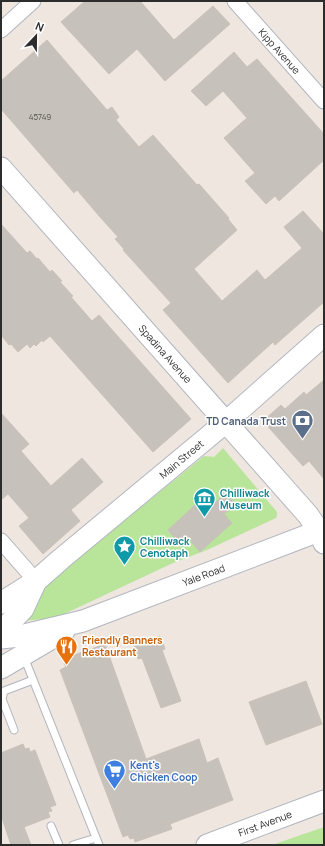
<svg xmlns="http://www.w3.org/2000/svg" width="325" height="846" viewBox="0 0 325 846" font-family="Manrope,sans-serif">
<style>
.green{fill:#b9e59b}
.building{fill:#c6c1ba;stroke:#cac2b8}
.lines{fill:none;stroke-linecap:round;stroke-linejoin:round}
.lane-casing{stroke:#b2b6c0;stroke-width:9}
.street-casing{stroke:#b2b6c0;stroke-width:17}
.secondary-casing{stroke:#b2b6c0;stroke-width:23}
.lane{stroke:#fff;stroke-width:7}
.street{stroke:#fff;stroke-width:15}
.secondary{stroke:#fff;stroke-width:21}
.labels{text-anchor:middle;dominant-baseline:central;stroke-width:3;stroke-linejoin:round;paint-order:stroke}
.number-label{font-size:8px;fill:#525150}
.street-label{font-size:10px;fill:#2c2c2c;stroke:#fff}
.service-label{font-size:10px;font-weight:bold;fill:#4e5e75;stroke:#fff;text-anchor:end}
.culture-label{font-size:10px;font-weight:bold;fill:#0d838f;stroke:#fff;text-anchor:start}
.food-label{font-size:10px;font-weight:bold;fill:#c56008;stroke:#fff;text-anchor:start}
.shop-label{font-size:10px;font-weight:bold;fill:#366cbe;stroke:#fff;text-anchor:start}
</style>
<rect width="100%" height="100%" fill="#eee6df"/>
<path class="green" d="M223 448 277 512V515L276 518 207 550 173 563 62 615 46 619 20 621 43 584 76 560 204 456 214 457Z
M324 827V845H272Z"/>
<path class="building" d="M85 1H140L174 40 213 6 230 24 165 81 137 49 109 74 61 22Z
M47 40 107 110 112 107 119 117 116 120 139 147 153 135 197 185 199 184 229 218 228 219 237 230 194 269 222 301 257 270 265 280 302 248 284 227 303 211 324 234V302L275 345 273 342 228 383 163 310 171 303 123 250 124 249 115 239 118 237 100 217 77 190 74 193 1 109V81Z
M234 52 247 67 257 59 324 134V160L279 201 275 196 266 204 245 181 255 173 224 138 247 118 223 91 206 106 191 91Z
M1 224 27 253 30 251 37 259 38 258 50 272 52 270 62 281 60 282 73 296 71 297 92 321 99 315 191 419 153 452 50 336 43 342 42 340 36 346 34 344 30 348 27 344 18 352 11 344 9 345 1 335Z
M324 380V479L309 461 303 466 263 421 281 405 285 409 304 392 306 395Z
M1 413 29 444 21 451 51 486 82 458 103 482 71 510 80 521 43 554 19 526 29 518 8 494 1 500Z
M208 493 216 502 226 493 236 504 224 514 232 523 200 552 190 540 182 547 168 530Z
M160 636 165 649 162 650 181 701 161 708 142 658 138 659 134 646Z
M105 644 146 759 199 739 207 763 218 758 233 800 170 824 172 829 135 842 134 838 130 839 128 835 123 837 60 670 66 667 64 663 69 662 66 658Z
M306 681 322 724 266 745 249 702Z
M23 744 25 749 29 748 30 752 35 750 56 805 50 807 52 811 48 812 50 817 24 827 31 845H11L1 815V753Z"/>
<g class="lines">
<defs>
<path id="lane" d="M24 657 99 845
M14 730 2 699 4 691 33 680
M51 826 59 845
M73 845 96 838"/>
<g id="street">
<path id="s1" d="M235 1 324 101"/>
<path d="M1 30 33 1"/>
<path d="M1 541 36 581"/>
</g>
<g id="secondary">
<path id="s2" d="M1 168 308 515 319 531 324 543"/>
<path id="s3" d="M1 603 36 581 61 559 226 422 324 335"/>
<path d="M1 632 23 609 36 581"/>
<path id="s4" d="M1 638 20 636 83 621 324 529"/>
<path d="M1 668 64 631"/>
<path id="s5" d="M207 845 324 801"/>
</g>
</defs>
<use href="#lane" class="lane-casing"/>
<use href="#street" class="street-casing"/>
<use href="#secondary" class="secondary-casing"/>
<use href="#lane" class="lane"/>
<use href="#street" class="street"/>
<use href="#secondary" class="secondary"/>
</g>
<defs>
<symbol id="bank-pin" viewBox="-11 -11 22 30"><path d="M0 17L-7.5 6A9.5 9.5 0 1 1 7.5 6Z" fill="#5c6f8a" stroke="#fff"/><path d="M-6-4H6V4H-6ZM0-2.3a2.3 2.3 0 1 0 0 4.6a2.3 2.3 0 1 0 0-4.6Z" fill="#fff"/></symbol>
<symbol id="museum-pin" viewBox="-11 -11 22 30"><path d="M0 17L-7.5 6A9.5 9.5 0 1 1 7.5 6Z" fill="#0f9aa8" stroke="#fff"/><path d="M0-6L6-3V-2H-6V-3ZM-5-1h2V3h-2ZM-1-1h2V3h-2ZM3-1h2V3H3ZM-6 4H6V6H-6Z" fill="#fff"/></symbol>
<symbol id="sight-pin" viewBox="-11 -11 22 30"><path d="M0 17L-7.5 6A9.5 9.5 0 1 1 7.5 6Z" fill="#0f9aa8" stroke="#fff"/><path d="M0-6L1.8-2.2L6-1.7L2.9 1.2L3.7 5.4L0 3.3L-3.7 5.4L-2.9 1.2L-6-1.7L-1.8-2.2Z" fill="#fff"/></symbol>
<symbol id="restaurant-pin" viewBox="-11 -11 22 30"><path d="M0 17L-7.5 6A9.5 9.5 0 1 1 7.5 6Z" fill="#e8710a" stroke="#fff"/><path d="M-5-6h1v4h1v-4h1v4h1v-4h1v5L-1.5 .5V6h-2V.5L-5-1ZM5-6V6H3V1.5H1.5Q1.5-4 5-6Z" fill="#fff"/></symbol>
<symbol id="supermarket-pin" viewBox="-11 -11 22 30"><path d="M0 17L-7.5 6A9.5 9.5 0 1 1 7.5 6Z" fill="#3f7fe0" stroke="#fff"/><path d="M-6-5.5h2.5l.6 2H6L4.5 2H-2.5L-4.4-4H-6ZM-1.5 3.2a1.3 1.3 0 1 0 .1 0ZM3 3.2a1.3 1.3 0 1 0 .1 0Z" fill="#fff"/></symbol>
</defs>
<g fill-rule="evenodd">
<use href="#bank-pin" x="290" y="408" width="25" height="34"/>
<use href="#museum-pin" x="192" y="486" width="25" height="34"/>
<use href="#sight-pin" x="112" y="534" width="25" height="34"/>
<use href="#restaurant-pin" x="54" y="634" width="25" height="34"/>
<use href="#supermarket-pin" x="102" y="758" width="25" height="34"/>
</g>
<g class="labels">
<g class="number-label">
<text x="40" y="116">45749</text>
</g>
<g class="street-label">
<text stroke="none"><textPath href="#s1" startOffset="67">Kipp Avenue</textPath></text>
<text stroke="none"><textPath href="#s2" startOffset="248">Spadina Avenue</textPath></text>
<text stroke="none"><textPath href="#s3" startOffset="231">Main Street</textPath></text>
<text stroke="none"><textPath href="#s4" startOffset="213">Yale Road</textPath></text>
<text stroke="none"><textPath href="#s5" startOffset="62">First Avenue</textPath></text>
</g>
<g class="service-label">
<text x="286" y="421">TD Canada Trust</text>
</g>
<g class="culture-label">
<text x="220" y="493">Chilliwack<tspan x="220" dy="12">Museum</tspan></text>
<text x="140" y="541">Chilliwack<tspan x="140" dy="12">Cenotaph</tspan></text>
</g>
<g class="food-label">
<text x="82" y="640">Friendly Banners<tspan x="82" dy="12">Restaurant</tspan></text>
</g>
<g class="shop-label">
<text x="130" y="765">Kent's<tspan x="130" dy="12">Chicken Coop</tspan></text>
</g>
</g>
<rect width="325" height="846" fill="none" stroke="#2c2c2c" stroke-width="4"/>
<g transform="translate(36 36) rotate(22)" stroke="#ffffff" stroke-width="3" paint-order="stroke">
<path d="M0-3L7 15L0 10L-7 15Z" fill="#2c2c2c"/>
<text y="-6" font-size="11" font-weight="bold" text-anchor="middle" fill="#2c2c2c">N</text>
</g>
</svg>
